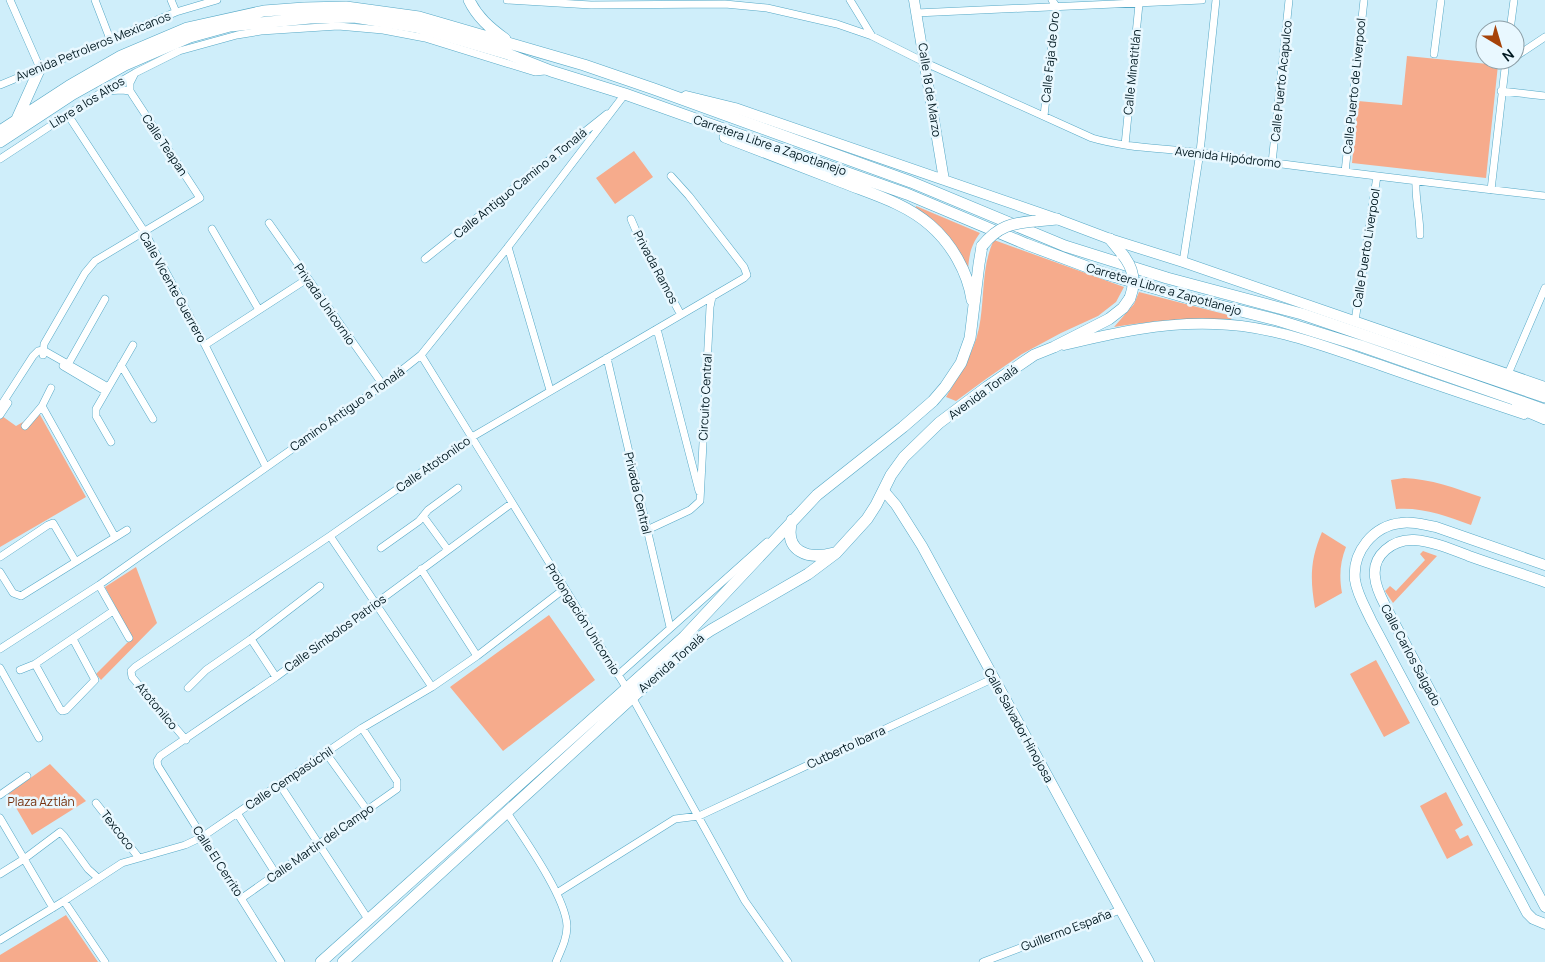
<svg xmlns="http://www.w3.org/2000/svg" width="1545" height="962" viewBox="0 0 1545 962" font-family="Manrope,sans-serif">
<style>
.green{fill:#f6ab8c}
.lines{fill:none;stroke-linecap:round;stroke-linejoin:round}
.street-casing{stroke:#55a8c6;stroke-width:8}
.secondary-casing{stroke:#55a8c6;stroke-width:11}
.primary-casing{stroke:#55a8c6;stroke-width:12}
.street{stroke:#fff;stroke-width:7}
.secondary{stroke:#fff;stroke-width:10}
.primary{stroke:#fff;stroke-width:11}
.primary-bridge-casing{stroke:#55a8c6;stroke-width:12;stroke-linecap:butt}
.primary-bridge{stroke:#fff;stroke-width:11}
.labels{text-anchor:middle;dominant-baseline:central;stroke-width:5;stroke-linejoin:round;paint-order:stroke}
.street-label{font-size:12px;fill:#001820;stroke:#e9f8ff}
.park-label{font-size:12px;fill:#732e0b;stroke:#e9f8ff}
</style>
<rect width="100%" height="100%" fill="#cfeefa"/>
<path class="green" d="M1407 56 1498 65 1486 178 1352 163 1358 101 1402 105Z
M634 151 653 177 615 204 596 178Z
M916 206 980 233C971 245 969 255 968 270L915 209Z
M994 240 1124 287 1116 302 1098 316 1061 333 1022 354 986 379 956 401 946 397C959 375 974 353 979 328 985 299 981 266 994 240Z
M1139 292 1232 316 1231 320C1191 317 1153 321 1114 327L1134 304Z
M39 413 86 497 0 547V417L2 416 16 426Z
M1404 478C1431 479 1455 488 1481 497L1471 525C1446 516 1423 507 1396 509L1391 480Z
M1322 532 1346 547C1340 562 1339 576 1342 593L1315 608C1310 579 1310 560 1322 532Z
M1423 551 1437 556 1393 603 1385 591 1390 586 1396 591 1425 560 1420 554Z
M136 567 157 623 101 680 96 674 130 640V634L105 587Z
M549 615 595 680 503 751 450 687Z
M1376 660 1410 723 1384 737 1350 674Z
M50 764 86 801 32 835 8 794Z
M1446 792 1463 825 1455 830 1460 839 1468 835 1473 845 1447 859 1420 806Z
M66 915 98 962H0V955Z"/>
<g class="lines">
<defs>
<path id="street" d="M10 0 40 68
M95 0 110 39
M171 0 176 12
M507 0 591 5 725 4 767 8 837 24 872 36 926 63 1092 138C1129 149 1170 148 1209 154 1320 170 1433 183 1545 196
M850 0 872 36
M916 13 1202 0
M1510 30 1514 0
M1434 54 1441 0
M1515 57 1545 37
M0 85 176 12 217 0
M105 91 122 90 130 91
M1501 91 1545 96
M68 115 144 231 205 345 266 467
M1044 116 1056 6 1052 0
M1125 145 1139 4 1138 1
M0 159 102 92 135 73 179 51 237 35 261 31 338 26 383 30 425 38 535 72 545 71
M1272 163 1289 0
M1345 172 1364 0
M1416 181C1415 199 1420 216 1420 235
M1491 190 1506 60
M631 219 637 233 681 315
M269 223 383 385
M212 229 259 310
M508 247 550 390
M425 259 607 114
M1183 262 1200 152 1216 0
M1355 321 1377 176
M657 329 699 491
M205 345 307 279
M43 355 44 344 85 273 95 261 200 198 130 91V83L135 73
M421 355 632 697 745 901 788 962
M607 358 670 627
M121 365 153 419
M63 366 105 391
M66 368 105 299
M1508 374 1545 288
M42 406 115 537
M0 407 33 356 38 351 43 350 108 387
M0 415 8 403
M25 426 42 406 51 388
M111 442 96 416V409L133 345
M423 516 448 550
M647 530 690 510 700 501 710 307 712 297
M330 536 432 687
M381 548 419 521 428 510 458 488
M0 557 48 525 53 523 76 562
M421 569 477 656
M0 572 13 593 21 596 127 530
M99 585 129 638
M251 639 276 677
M0 649 99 585 383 385 421 355 508 247 625 94
M35 664 60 709 62 711 66 710 95 680 73 639
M0 668 39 738
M20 670 35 664 113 611
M618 675 767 542
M188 688 206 670 251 639 320 586
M186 740 132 677 131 671 135 667 330 536 472 437 744 278 747 275 744 267 689 196 671 176
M326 753 367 810
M280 785 368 919
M0 795 27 776
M96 803 139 858
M506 811C523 837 566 897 567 926 567 939 561 950 556 962
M237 813 276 874
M0 818 53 908
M0 874 24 859 60 832 64 836 88 869 98 878
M557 893 675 819 699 816 994 678
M242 898 397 789V781L362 728
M64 901 105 962
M0 940 64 901 122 863 185 845 202 837 362 728 432 687 477 656 564 589
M281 962 158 766 157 761 160 756 276 677 512 503
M983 962 1120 910"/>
<path id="secondary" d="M914 0 944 180
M686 96 735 108 1057 219 1110 239 1183 262 1545 387
M1064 345C1113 333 1163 322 1214 324 1272 325 1326 347 1380 365 1428 382 1476 398 1524 414
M884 491 896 505 922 546 1149 962
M1545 565 1436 527C1424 525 1413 521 1401 523 1373 526 1352 552 1355 580 1357 594 1365 607 1371 620L1527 913 1533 919 1545 924
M1545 582C1520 573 1494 565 1469 556 1451 549 1432 541 1414 540 1393 539 1372 555 1375 577 1376 589 1382 599 1387 609L1545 907"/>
<path id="primary" d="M469 0C477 17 490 28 505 39
M17 119 40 68
M0 131 69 86 121 56 187 28 264 11 304 8 346 7 419 17 584 65 654 89 911 182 1065 246 1167 278 1302 314 1545 397
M725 137C764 152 803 167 842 182 872 194 905 203 930 225 951 243 968 272 972 300
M0 142 73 94 125 65 190 37 230 26 310 18 354 17 416 27 508 54 551 71 625 94 907 194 1026 244 1106 274 1185 297 1277 320 1361 346 1545 410
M1036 221 1057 219
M1110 239 1123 255
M1517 407 1545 419
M792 520C783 552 808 560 834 553
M321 962 684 637 817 495 903 427 933 401 945 387 961 363 970 338 979 264 982 246
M343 962 693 642 711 630 808 574 836 553 867 519 876 505 891 475 904 457 939 423 987 387 1034 355 1054 347 1109 319 1123 308 1130 298"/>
</defs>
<use href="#street" class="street-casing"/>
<use href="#secondary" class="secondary-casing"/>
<use href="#primary" class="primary-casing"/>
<use href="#street" class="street"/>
<use href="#secondary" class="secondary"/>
<use href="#primary" class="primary"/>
<defs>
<path id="primary-bridge" d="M982 246C998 226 1012 223 1036 221
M1123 255C1134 269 1136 282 1130 298"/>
</defs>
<use href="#primary-bridge" class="primary-bridge-casing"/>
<use href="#primary-bridge" class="primary-bridge"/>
</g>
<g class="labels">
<g class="street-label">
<text transform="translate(93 46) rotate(-22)">Avenida Petroleros Mexicanos</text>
<text transform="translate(1050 57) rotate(-84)">Calle Faja de Oro</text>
<text transform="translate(1132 72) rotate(-84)">Calle Minatitlán</text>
<text transform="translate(1281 81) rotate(-84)">Calle Puerto Acapulco</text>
<text transform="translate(1354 86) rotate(-84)">Calle Puerto de Liverpool</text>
<text transform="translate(930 90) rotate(81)">Calle 18 de Marzo</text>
<text transform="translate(87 102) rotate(-32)">Libre a los Altos</text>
<text transform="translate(165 145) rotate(56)">Calle Teapan</text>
<text transform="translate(770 145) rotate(19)">Carretera Libre a Zapotlanejo</text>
<text transform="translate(1228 157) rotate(7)">Avenida Hipódromo</text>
<text transform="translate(520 183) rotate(-39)">Calle Antiguo Camino a Tonalá</text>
<text transform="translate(1366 248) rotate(-81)">Calle Puerto Liverpool</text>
<text transform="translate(656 267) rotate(62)">Privada Ramos</text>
<text transform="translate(173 287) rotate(61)">Calle Vicente Guerrero</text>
<text transform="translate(1164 289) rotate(16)">Carretera Libre a Zapotlanejo</text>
<text transform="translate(325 304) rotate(55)">Privada Unicornio</text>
<text transform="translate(983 392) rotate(-36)">Avenida Tonalá</text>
<text transform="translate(705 397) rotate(-87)">Circuito Central</text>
<text transform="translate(347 409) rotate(-35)">Camino Antiguo a Tonalá</text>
<text transform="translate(433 464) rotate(-35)">Calle Atotonilco</text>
<text transform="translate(638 493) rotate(77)">Privada Central</text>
<text transform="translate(583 619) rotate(58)">Prolongación Unicornio</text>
<text transform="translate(335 633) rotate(-36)">Calle Símbolos Patrios</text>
<text transform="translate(1411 655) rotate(62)">Calle Carlos Salgado</text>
<text transform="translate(671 663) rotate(-41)">Avenida Tonalá</text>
<text transform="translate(157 706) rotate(50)">Atotonilco</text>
<text transform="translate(1019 725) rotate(61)">Calle Salvador Hinojosa</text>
<text transform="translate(846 747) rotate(-25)">Cutberto Ibarra</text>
<text transform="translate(289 778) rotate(-34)">Calle Cempasúchil</text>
<text transform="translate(118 830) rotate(52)">Texcoco</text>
<text transform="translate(320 843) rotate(-35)">Calle Martín del Campo</text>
<text transform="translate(218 861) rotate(57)">Calle El Cerrito</text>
<text transform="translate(1066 930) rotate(-21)">Guillermo España</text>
</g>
<g class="park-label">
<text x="41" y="801">Plaza Aztlán</text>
</g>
</g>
<g transform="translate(1500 45) rotate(142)"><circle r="24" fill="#e9f8ff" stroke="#8c9ea6"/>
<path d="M0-4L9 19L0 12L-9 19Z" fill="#a64309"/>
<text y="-8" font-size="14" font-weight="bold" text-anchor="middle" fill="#001820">N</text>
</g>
</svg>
